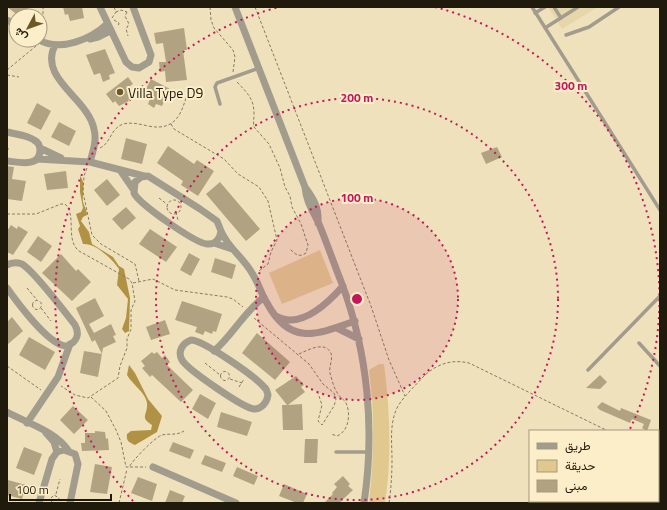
<svg xmlns="http://www.w3.org/2000/svg" width="667" height="510" viewBox="0 0 667 510" font-family="'Titillium Web',Vazirmatn,sans-serif">
<style>
.built{fill:#e8d6ab}
.green{fill:#e0c88f}
.water{fill:#b09244}
.building{fill:#b1a381}
.lines{fill:none;stroke-linecap:round;stroke-linejoin:round}
.path{stroke:#867c63;stroke-width:1;stroke-dasharray:3 2;stroke-linecap:butt}
.service{stroke:#a29c8d;stroke-width:3.5}
.minor{stroke:#a29c8d;stroke-width:7}
.ring{fill:none;stroke:#c2185b;stroke-width:2;stroke-dasharray:2 4}
.poi-dot{fill:#6b5826;stroke:#fdeeca;stroke-width:1.5}
.labels{text-anchor:middle;dominant-baseline:central;stroke-width:4;stroke-linejoin:round;paint-order:stroke}
.poi-label{font-size:14px;fill:#1f1a0c;stroke:#fdeeca;text-anchor:start}
.centre{fill:#c2185b;stroke:#fdeeca;stroke-width:2}
.ring-label{font-size:12px;text-anchor:middle;font-weight:bold;fill:#c2185b;stroke:#fdeeca;stroke-width:4;stroke-linejoin:round;paint-order:stroke}
</style>
<rect width="100%" height="100%" fill="#f0e1bd"/>
<path class="built" d="M548 7H598L562 29Z"/>
<path class="green" d="M320 250 333 283 282 304 269 273Z
M379 364H384C390 411 392 457 385 503H369C374 458 375 415 369 370Z"/>
<path class="water" d="M80 176C86 182 82 194 83 202 84 206 87 210 87 215L83 217 81 221 89 232 92 244 113 257 119 266 124 269 130 298 129 331 125 333 122 329 126 318 128 299 117 285 119 269C112 259 96 243 83 244L78 229 80 226 76 214 81 212 83 208 80 192Z
M129 365 135 373 148 399 162 416 157 432 135 445C129 442 126 441 127 434L131 431 151 430 152 425C139 417 148 415 147 403 146 393 132 384 127 375Z"/>
<path class="building" d="M7 7H29L23 16H19Z
M63 7H82L84 18 70 21 68 14 65 15Z
M184 28 187 50H183L187 80 166 82 165 71 160 72 159 62H166L163 43 156 44 154 33Z
M105 49 115 73 109 75 110 79 103 82 100 73 94 75 86 55Z
M128 77 133 84 130 86 135 94 128 100 129 101 119 106 115 101 113 103 106 94Z
M151 79 170 89 162 106 156 104 154 108 148 104 150 99 143 95Z
M37 103 51 111 41 130 27 123Z
M59 122 76 131 69 146 51 137Z
M126 138 147 144 142 164 121 159Z
M168 146 194 164 197 160 214 171 198 196 181 185 183 181 157 163Z
M497 147 502 157 486 164 481 153Z
M7 166 14 167 12 179 26 181 22 201 7 199Z
M66 171 68 188 47 190 44 174Z
M107 179 120 195 107 206 94 190Z
M220 182 260 229 246 241 206 194Z
M126 207 136 218 122 230 112 219Z
M11 225 17 229 18 226 28 232 13 255 7 252V231Z
M150 229 177 247 166 262 139 244Z
M38 236 52 246 41 262 27 252Z
M189 253 200 259 191 276 180 270Z
M61 254 76 271 78 269 91 282 72 301 42 273Z
M215 258 236 265 232 279 211 272Z
M95 298 104 316 89 324 94 333 111 324 116 335 113 336 116 342 103 348 98 377 80 373 84 351 102 354 95 340 92 342 76 308Z
M182 301 222 314 216 332 213 331 212 334 205 331 203 335 195 332 197 327 175 320Z
M12 317 23 331 7 345V322Z
M165 320 170 334 151 340 146 327Z
M257 333 290 362 275 380 242 353Z
M29 337 55 352 45 370 19 355Z
M152 352 154 354 157 352 162 358 165 355 170 362 167 365 193 390 181 402 152 375 150 377 142 368 145 366 141 361Z
M600 375 607 382 600 389 586 388Z
M296 376 304 385 301 387 305 392 288 405 302 404 303 430H283L282 405H287L275 390Z
M200 394 216 403 208 419 192 409Z
M602 402 620 411 621 408 651 420 647 431 642 428 644 424 632 419 630 423 600 410 597 407Z
M73 406 88 420 74 434 60 420Z
M221 412 252 422 247 436 217 427Z
M95 431 105 432 106 439 108 438 109 450 82 451 81 443H85V433H95Z
M305 439H318L317 463H304Z
M173 442 194 450 190 459 169 451Z
M24 447 42 454 34 475 16 468Z
M205 455 226 463 222 472 201 464Z
M95 464 112 467 107 494 90 492Z
M237 467 258 476 254 485 233 476Z
M343 476 350 484 348 486 353 490 339 503H324L333 494 332 493 337 487 334 484Z
M138 477 157 484 152 501 131 493Z
M8 480 26 485 22 499 7 495Z
M284 484 307 494 303 503H297L279 496Z
M170 490 185 496 182 503H165Z"/>
<g class="lines">
<path class="path" d="M114 7 116 12 121 10 127 12
M210 7 211 20 214 28 233 50 235 57 233 72
M255 7 371 306 389 360 405 396
M127 12 125 16 129 24 126 29 128 36
M112 18 116 12
M114 20 119 23 118 27
M41 34 43 23V7
M7 70 36 46
M7 75 19 77
M237 82C247 93 254 98 254 114 254 119 253 123 254 127L269 144 280 168 285 187 290 196 292 207 301 224 308 245 306 253C299 258 295 254 290 249
M171 124 174 129 224 159 238 174 259 187 268 201 277 240 271 252 268 264 259 271
M100 148C111 143 110 129 123 124 131 122 139 124 148 126 178 132 182 111 189 88
M7 149H9
M87 168 84 176 83 192 92 235 101 244 135 264 139 281
M159 198 168 205
M167 207a7 7 0 1 1 14 0a7 7 0 1 1-14 0Z
M176 212 178 220
M7 214H36L61 204H65C77 215 65 240 79 251L129 279 132 283 135 301 131 310V329L127 339V348L120 366 118 378 88 398 75 395 61 386
M133 283 153 279 175 290 227 297 233 299 243 307
M27 288 37 300
M32.5 305a4.5 4.5 0 1 1 9 0a4.5 4.5 0 1 1-9 0Z
M41 308 51 321
M254 318 309 364 323 384 334 393 336 399 334 406 322 425 318 421 322 405 317 390
M299 354C306 351 318 344 326 348 337 354 328 365 330 373 332 380 334 389 338 394 340 398 344 399 346 403 351 414 349 431 337 436L331 434
M205 363 220 375
M7 366 41 390
M220.5 376a4.5 4.5 0 1 1 9 0a4.5 4.5 0 1 1-9 0Z
M230 379 242 383
M239 387 244 379
M91 397 106 411 116 430 121 442 126 467H129C133 460 155 437 162 435 170 433 176 436 184 431
M658 455 660 456
M130 467H146
M56 494 60 479
M52 503 51 498 54 495 59 498 58 503
M119 503 127 469
M389 503C391 489 392 475 392 460 392 442 389 423 398 406 405 395 415 386 424 376 437 364 451 359 469 363L608 431"/>
<path class="service" d="M532 7 660 210
M554 7 561 18
M535 13 545 7
M545 28 578 7
M566 35 589 27 619 7
M220 104 215 87 217 83 259 68
M639 343 660 366
M588 370 660 296
M336 452H368"/>
<path class="minor" d="M100 7 126 62 132 67 139 68 149 62 151 55 133 7
M235 7 305 187C306 202 313 211 319 224 327 243 334 264 342 284 368 353 375 430 364 503
M7 20 16 25
M90 39 98 37 110 31
M39 40C61 52 91 39 107 24
M55 45C38 79 88 98 94 129 97 141 93 151 90 162
M7 132C15 134 27 135 34 140 38 142 40 146 40 150 40 168 18 162 7 161
M40 148 61 158
M37 159 90 162 144 176
M120 170 133 189
M148 176 200 209 217 221 221 231C220 238 216 245 207 244 195 243 139 204 134 193L135 182 141 177Z
M305 187C314 199 319 208 318 223
M221 231C228 248 243 257 252 273 258 282 261 293 267 303 290 346 316 335 355 321
M214 243 232 249
M7 265C12 262 16 262 22 264 35 272 64 311 75 325 80 334 77 342 67 346 50 347 17 302 7 288
M276 316C300 330 328 303 343 286
M337 328 359 339
M191 340C203 340 256 377 264 387 267 389 267 392 268 395 267 402 262 409 254 409 243 408 187 369 182 360 177 351 183 343 191 340Z
M214 351C233 335 243 313 264 297
M7 412C27 423 55 431 68 450
M27 423 58 377 70 344
M46 433 54 442 57 452
M153 467 236 503
M39 503 52 459 57 452 64 450 75 454 78 464 70 503"/>
</g>
<circle cx="357" cy="299" r="101" fill="#c2185b" fill-opacity=".12"/>
<g class="ring">
<circle cx="357" cy="299" r="101"/>
<circle cx="357" cy="299" r="201"/>
<path d="M133 501A302 302 0 0 1 279 7M435 7A302 302 0 0 1 630 429"/>
</g>
<circle class="poi-dot" cx="120" cy="92" r="4"/>
<g class="labels">
<g class="poi-label">
<text x="128" y="92">Villa Type D9</text>
</g>
</g>
<circle cx="357" cy="299" r="6" class="centre"/>
<g class="ring-label">
<text x="571" y="90">300 m</text>
<text x="357" y="102">200 m</text>
<text x="357" y="202">100 m</text>
</g>
<rect width="667" height="510" fill="none" stroke="#1f1a0c" stroke-width="16"/>
<rect x="529" y="430" width="130" height="72" fill="#fdeeca" stroke="#a4997e"/>
<rect x="537" y="443" width="20" height="6" fill="#a29c8d" stroke="#a4997e"/>
<text x="565" y="450" font-size="12" fill="#1f1a0c">طريق</text>
<rect x="537" y="460" width="20" height="12" fill="#e0c88f" stroke="#a4997e"/>
<text x="565" y="470" font-size="12" fill="#1f1a0c">حديقة</text>
<rect x="537" y="480" width="20" height="12" fill="#b1a381" stroke="#a4997e"/>
<text x="565" y="490" font-size="12" fill="#1f1a0c">مبنى</text>
<g transform="translate(28 28) rotate(229)"><circle r="19" fill="#fdeeca" stroke="#a4997e"/>
<path d="M0-3L7 15L0 10L-7 15Z" fill="#6b5826"/>
<text y="-6" font-size="11" font-weight="bold" text-anchor="middle" fill="#1f1a0c">ش</text>
</g>
<path d="M10 494v6h101v-6" fill="none" stroke="#1f1a0c" stroke-width="2"/>
<text x="16" y="494" font-size="12" fill="#1f1a0c" stroke="#fdeeca" stroke-width="3" paint-order="stroke">100 m</text>
</svg>
